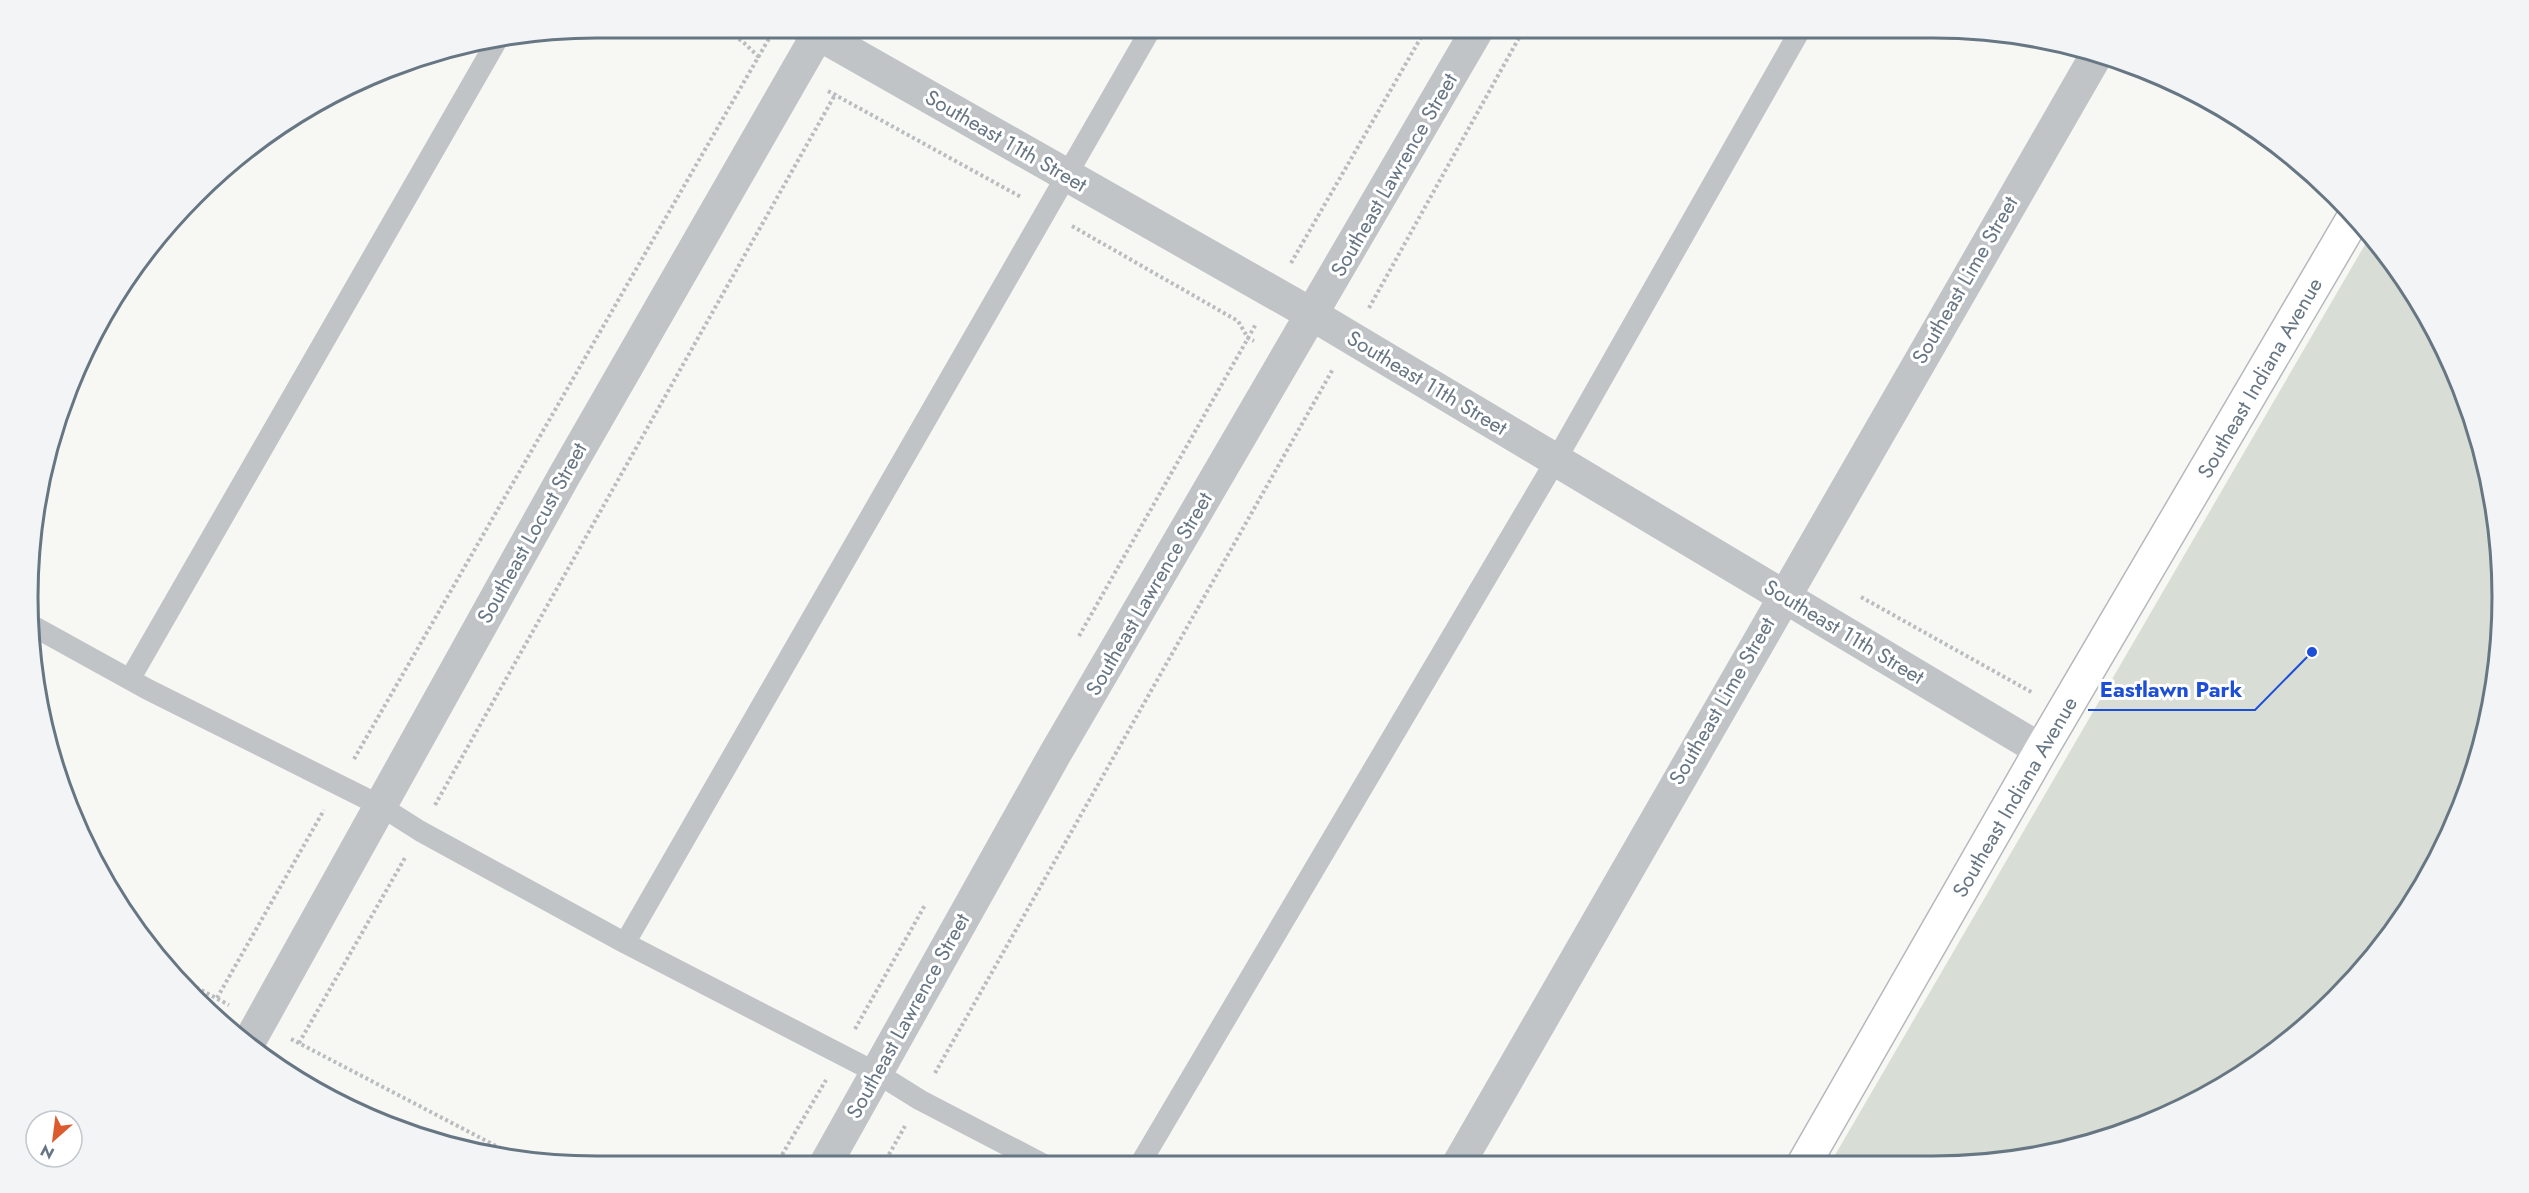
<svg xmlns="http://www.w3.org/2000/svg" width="2529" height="1193" viewBox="0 0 2529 1193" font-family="Jost,sans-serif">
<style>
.green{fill:#d8ddd5}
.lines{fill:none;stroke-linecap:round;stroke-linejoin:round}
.secondary-casing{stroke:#b5b9bd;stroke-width:36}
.path{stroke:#babdbf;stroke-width:4;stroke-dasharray:3 3;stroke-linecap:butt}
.lane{stroke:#c0c4c7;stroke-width:21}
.street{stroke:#c0c4c7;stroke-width:33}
.secondary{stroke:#fff;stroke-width:33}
.labels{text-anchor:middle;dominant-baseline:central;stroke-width:6;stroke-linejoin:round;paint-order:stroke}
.street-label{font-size:21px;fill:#677683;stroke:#fff}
.rim{fill:none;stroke:#677683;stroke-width:3}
.leader{fill:none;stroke:#1d4ed8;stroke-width:2}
.callout-dot{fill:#1d4ed8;stroke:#fff;stroke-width:2}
.callout-label{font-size:22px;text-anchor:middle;font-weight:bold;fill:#1d4ed8;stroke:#fff;stroke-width:6;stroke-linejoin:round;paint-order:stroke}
</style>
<rect width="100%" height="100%" fill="#f7f7f4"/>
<path class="green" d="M2370 236 2406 280 2459 379 2491 486 2502 597 2491 708 2459 815 2385 943 2279 1048 2151 1123 2007 1161 1831 1162Z"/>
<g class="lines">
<defs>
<path id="secondary" d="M1805 1162 2041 750 2354 217"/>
</defs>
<use href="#secondary" class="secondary-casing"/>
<path class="path" d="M718 27 742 41 761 59
M828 91 1021 197
M1072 226 1238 321 1248 338 1254 341
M1291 263 1427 27
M1369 308 1525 27
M1861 597 2033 693
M1079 636 1256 324
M354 759 771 35
M435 805 836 93
M175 976 229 1005
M217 998 324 810
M855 1029 925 905
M291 1039 519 1158
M299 1043 406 856
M935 1073 1333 369
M776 1165 826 1080
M883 1165 905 1126"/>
<path class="lane" d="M33 626 147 689 379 805 420 831 625 943 1152 27
M130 679 495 44
M625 943 875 1072 920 1100 1043 1164
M1140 1164 1556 460 1802 27"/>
<path class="street" d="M806 27 1313 315 2041 750
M249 1042 564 476 822 27
M1459 1163 2097 54
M825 1165 1055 754 1479 27"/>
<use href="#secondary" class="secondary"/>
</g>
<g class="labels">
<g class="street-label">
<text transform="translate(1006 141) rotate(30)">Southeast 11th Street</text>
<text transform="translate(1394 175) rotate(-60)">Southeast Lawrence Street</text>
<text transform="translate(1965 280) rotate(-60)">Southeast Lime Street</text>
<text transform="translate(2260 378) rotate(-60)">Southeast Indiana Avenue</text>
<text transform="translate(1427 383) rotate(31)">Southeast 11th Street</text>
<text transform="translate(532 533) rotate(-61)">Southeast Locust Street</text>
<text transform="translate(1149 594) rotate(-60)">Southeast Lawrence Street</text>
<text transform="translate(1844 632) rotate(31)">Southeast 11th Street</text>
<text transform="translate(1722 701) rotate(-60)">Southeast Lime Street</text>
<text transform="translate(2015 797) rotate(-60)">Southeast Indiana Avenue</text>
<text transform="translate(908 1016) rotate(-61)">Southeast Lawrence Street</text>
</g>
</g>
<path d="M0 0H2529V1193H0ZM597 38H1933A559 559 0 0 1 2492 597V597A559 559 0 0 1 1933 1156H597A559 559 0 0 1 38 597V597A559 559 0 0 1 597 38Z" fill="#f3f4f5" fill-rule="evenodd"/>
<path class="rim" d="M597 38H1933A559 559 0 0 1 2492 597V597A559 559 0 0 1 1933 1156H597A559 559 0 0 1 38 597V597A559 559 0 0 1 597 38Z"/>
<path class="leader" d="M2312 652L2255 710H2088"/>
<circle class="callout-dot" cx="2312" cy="652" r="6"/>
<g class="callout-label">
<text x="2171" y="697">Eastlawn Park</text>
</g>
<g transform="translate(54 1139) rotate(208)"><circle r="28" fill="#ffffff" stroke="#c2c8cd" stroke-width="1.5"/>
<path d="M0-4.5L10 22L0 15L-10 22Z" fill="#db5b2f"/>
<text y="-9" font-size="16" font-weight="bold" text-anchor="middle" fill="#677683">N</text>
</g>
</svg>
